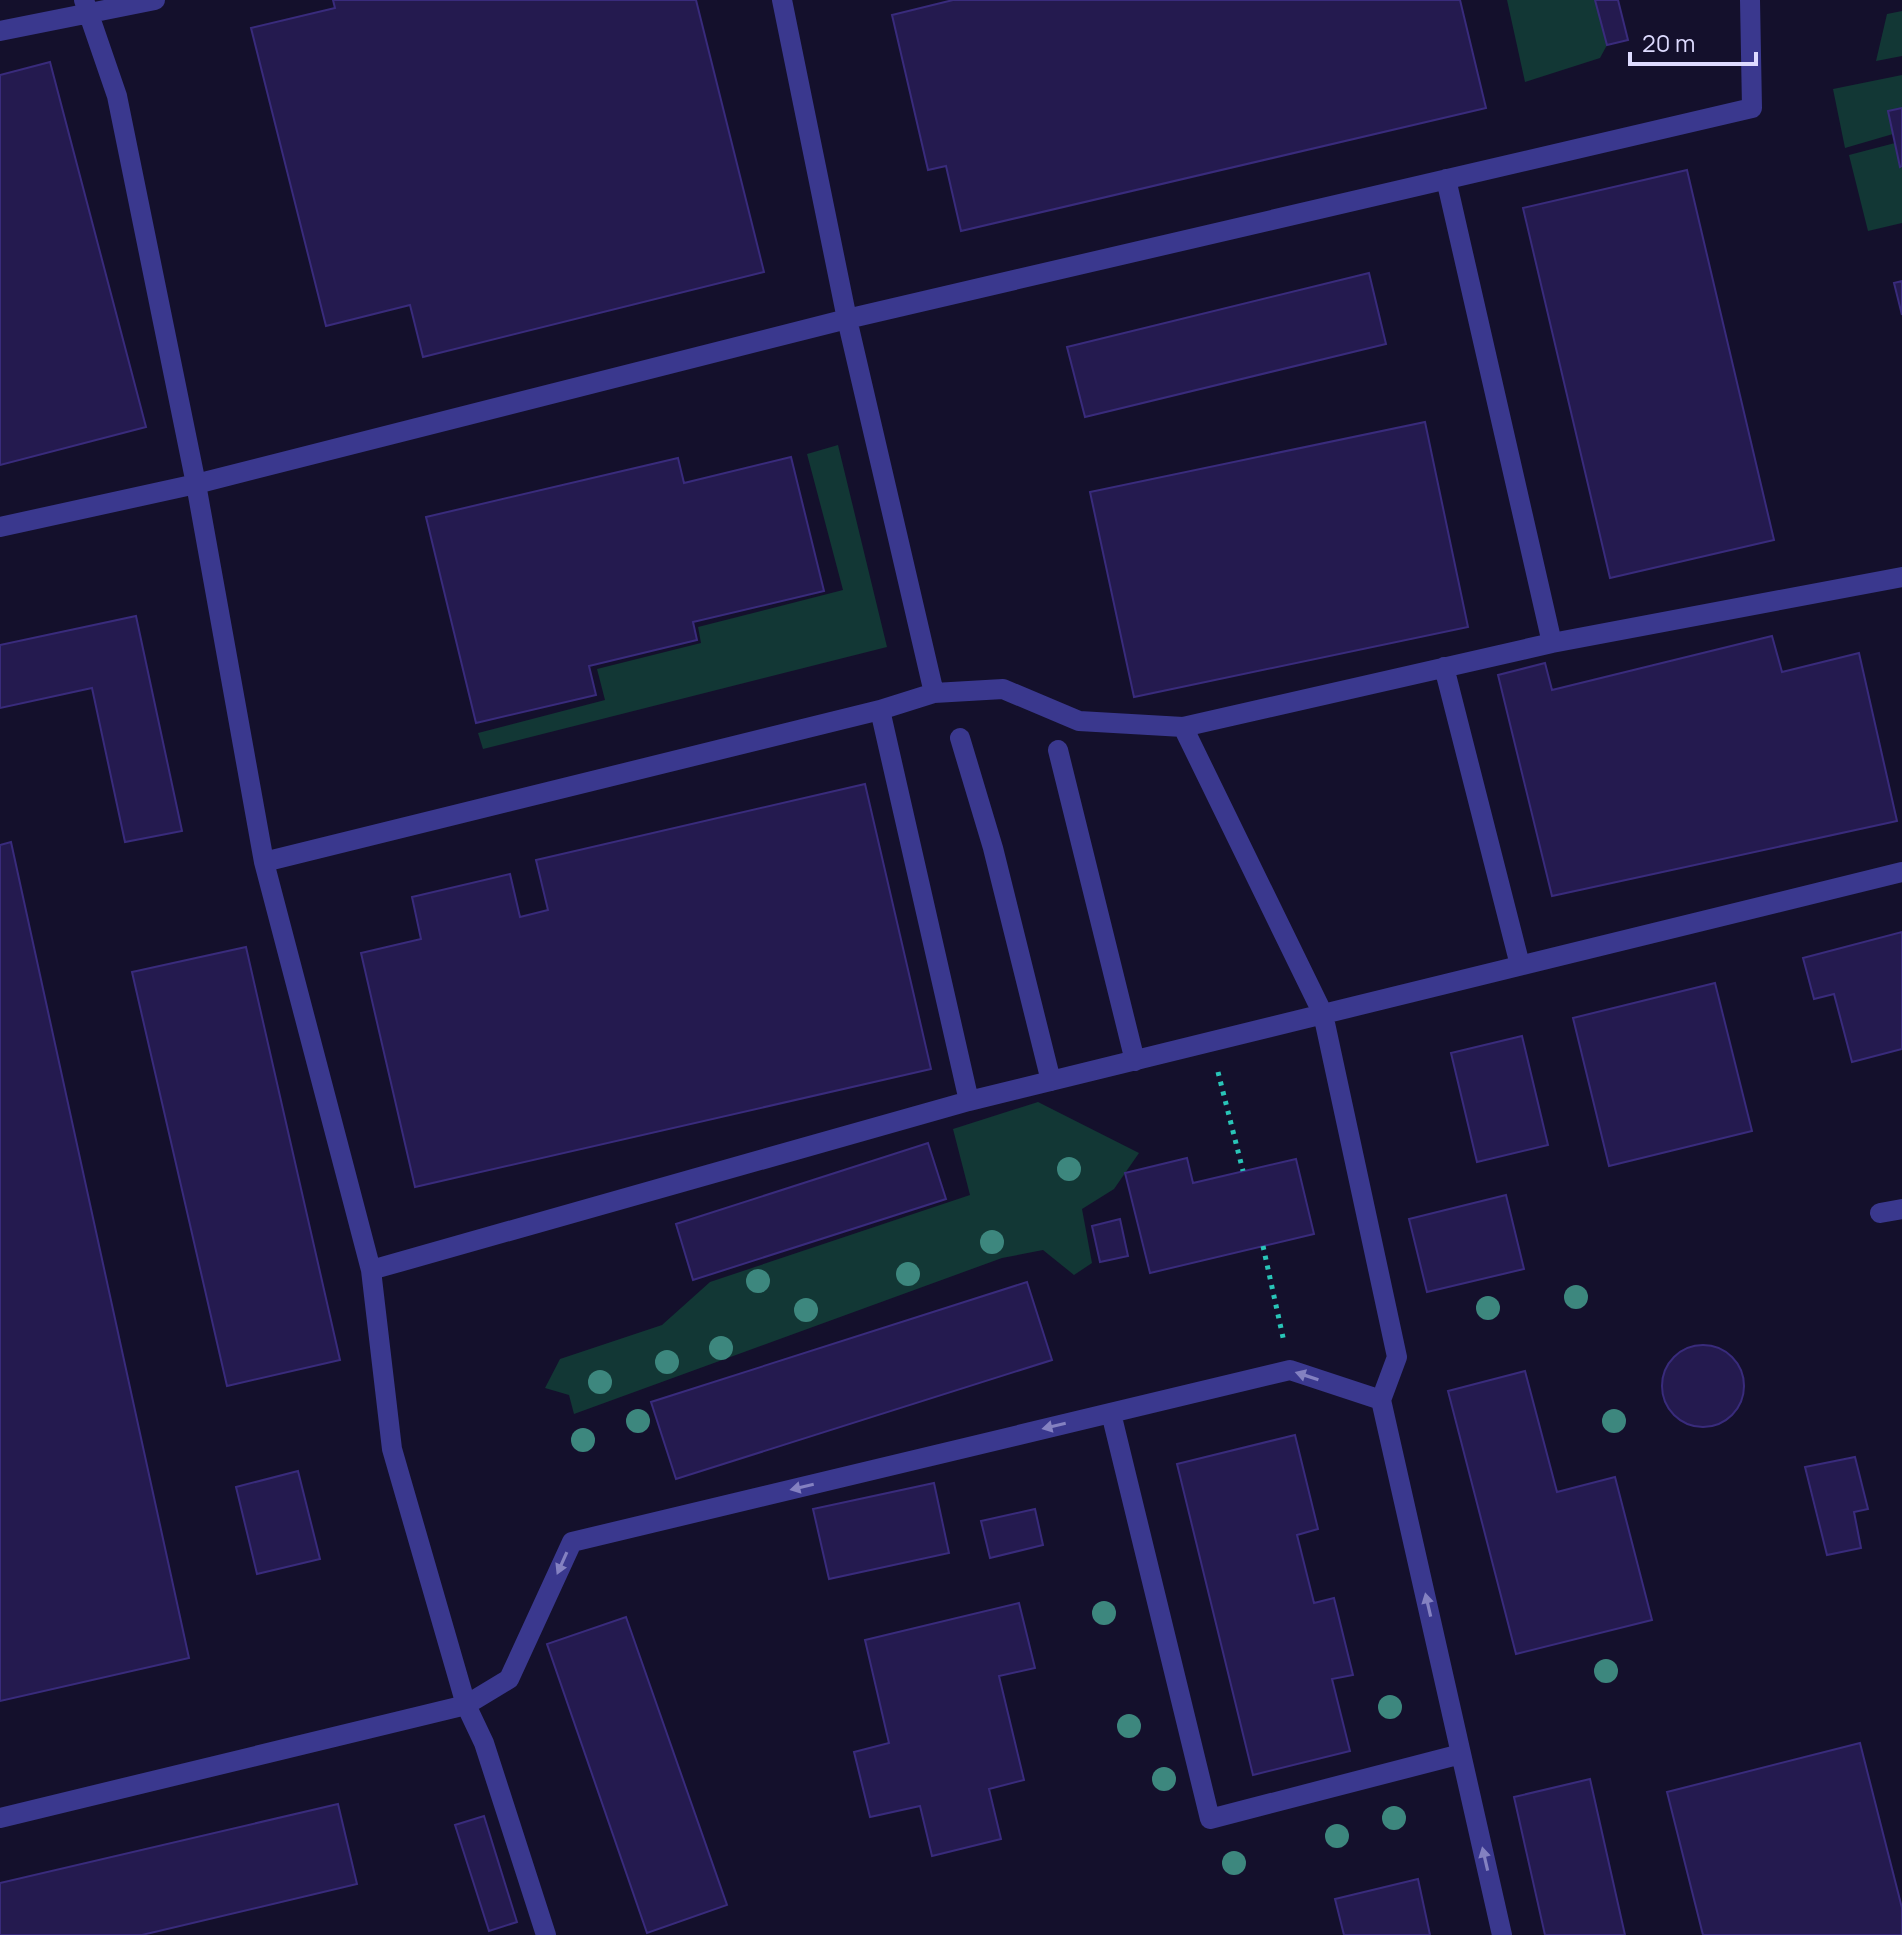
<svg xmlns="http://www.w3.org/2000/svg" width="1902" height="1935" viewBox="0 0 1902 1935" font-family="Manrope,sans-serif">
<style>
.green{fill:#123735}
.building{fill:#241a4f;stroke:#392b7c;stroke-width:2}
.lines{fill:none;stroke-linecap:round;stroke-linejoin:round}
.path{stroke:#29c5b8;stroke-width:5;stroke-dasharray:4 6;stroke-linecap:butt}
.lane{stroke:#3a388e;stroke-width:20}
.tree{fill:#3d877e}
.oneway{fill:#8481c1}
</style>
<rect width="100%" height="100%" fill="#14102c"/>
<path class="green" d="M1507 0H1595L1607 45 1600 58 1525 82Z
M1902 11V56L1876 61 1887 14Z
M1902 75V108L1893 134 1845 148 1833 89Z
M1895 143 1902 166V223L1868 231 1849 155Z
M838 445 887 647 483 749 478 733 605 700 597 669 701 643 698 627 843 590 807 454Z
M1038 1102 1139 1153 1114 1189 1082 1209 1092 1263 1074 1275 1043 1250 1002 1258 574 1414 569 1395 545 1388 560 1359 662 1325 710 1282 970 1195 953 1129Z"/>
<path class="building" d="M333 0H696L764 272 423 357 410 305 326 326 251 28 335 8Z
M953 0H1460L1486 108 961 231 946 166 928 170 892 15Z
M1595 0H1618L1628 40 1607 45Z
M50 62 146 427 0 465V75Z
M1902 108V166L1900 167 1888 111Z
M1687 170 1774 540 1610 578 1523 208Z
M1369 273 1386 344 1085 417 1067 347Z
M1902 281V315L1894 283Z
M1425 422 1468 627 1134 697 1090 492Z
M791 457 824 591 693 622 697 640 589 666 596 695 476 723 426 517 678 458 684 483Z
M136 616 182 831 125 842 92 688 0 708V645Z
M1772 636 1782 672 1859 653 1897 821 1552 896 1498 675 1545 663 1552 690Z
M865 784 931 1069 415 1187 361 953 421 939 412 897 510 874 520 917 548 910 536 860Z
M11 842 189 1658 0 1701V845Z
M1902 932V1049L1852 1062 1834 994 1814 999 1803 958Z
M246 947 340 1360 227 1386 132 972Z
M1715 983 1752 1131 1609 1166 1573 1018Z
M1522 1036 1548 1145 1477 1162 1451 1053Z
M928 1143 946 1199 693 1280 676 1224Z
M1187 1158 1193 1183 1296 1159 1314 1234 1150 1273 1125 1173Z
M1506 1195 1524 1269 1427 1292 1409 1219Z
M1120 1219 1128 1256 1100 1262 1092 1226Z
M1027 1282 1052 1360 676 1479 651 1402Z
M1662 1386a41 41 0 1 1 82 0a41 41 0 1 1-82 0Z
M1525 1371 1557 1492 1615 1477 1652 1620 1516 1654 1448 1391Z
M1295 1435 1318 1529 1297 1535 1314 1603 1334 1598 1353 1675 1332 1679 1350 1751 1253 1775 1177 1464Z
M1855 1457 1868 1509 1854 1512 1861 1548 1827 1555 1805 1467Z
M298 1471 320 1559 257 1574 236 1487Z
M934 1483 949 1553 829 1579 813 1509Z
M1035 1509 1043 1545 990 1558 981 1521Z
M1019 1603 1035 1668 999 1676 1024 1780 989 1789 1001 1839 932 1856 920 1806 870 1817 854 1752 889 1743 865 1640Z
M626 1617 727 1905 647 1933 547 1644Z
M1860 1743 1902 1908V1935H1703L1667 1792Z
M1590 1779 1625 1935H1545L1514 1797Z
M338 1804 357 1884 142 1935H0V1883Z
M484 1816 517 1922 489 1931 455 1825Z
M1418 1879 1430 1935H1344L1335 1899Z"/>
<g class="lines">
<path class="path" d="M1218 1072 1243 1171
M1263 1246 1284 1342"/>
<path class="lane" d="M84 0 117 96 196 484 847 319 1752 108 1750 0
M782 0 847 319 934 693 880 710 969 1101
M0 31 155 0
M1446 179 1552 643
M0 527 196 484 264 862 371 1270 392 1449 466 1705 484 1743 546 1935
M1444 667 1520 965
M934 693 1003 689 1079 721 1183 727
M960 738 993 848 1051 1081
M1058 750 1135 1061
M264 862 880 710
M1880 1213 1902 1209
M371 1270 969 1101 1902 872
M1111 1413 1210 1819 1461 1754
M0 1818 466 1705 509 1679 572 1542 1290 1370 1381 1400
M1502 1935 1381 1400 1397 1357 1323 1014 1183 727 1552 643 1902 577"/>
</g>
<g class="tree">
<circle cx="1069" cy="1169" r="12"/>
<circle cx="992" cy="1242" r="12"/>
<circle cx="908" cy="1274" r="12"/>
<circle cx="758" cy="1281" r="12"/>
<circle cx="1576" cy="1297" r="12"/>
<circle cx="1488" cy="1308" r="12"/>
<circle cx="806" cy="1310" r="12"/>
<circle cx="721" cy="1348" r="12"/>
<circle cx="667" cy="1362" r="12"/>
<circle cx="600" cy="1382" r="12"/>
<circle cx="638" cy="1421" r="12"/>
<circle cx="1614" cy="1421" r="12"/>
<circle cx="583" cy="1440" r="12"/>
<circle cx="1104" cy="1613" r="12"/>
<circle cx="1606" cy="1671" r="12"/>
<circle cx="1390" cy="1707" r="12"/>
<circle cx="1129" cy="1726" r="12"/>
<circle cx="1164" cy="1779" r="12"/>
<circle cx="1394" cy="1818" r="12"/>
<circle cx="1337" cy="1836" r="12"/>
<circle cx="1234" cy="1863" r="12"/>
</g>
<defs><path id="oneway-solid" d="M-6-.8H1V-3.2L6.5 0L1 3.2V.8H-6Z" transform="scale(2)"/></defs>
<g class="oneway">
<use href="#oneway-solid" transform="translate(1307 1376) rotate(-162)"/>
<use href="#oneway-solid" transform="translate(1054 1426) rotate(167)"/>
<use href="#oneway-solid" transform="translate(802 1487) rotate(167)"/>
<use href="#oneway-solid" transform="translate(562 1563) rotate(114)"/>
<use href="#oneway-solid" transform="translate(1428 1605) rotate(-103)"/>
<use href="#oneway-solid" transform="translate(1485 1859) rotate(-103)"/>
</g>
<path d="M1630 52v12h126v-12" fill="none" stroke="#dedbff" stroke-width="4"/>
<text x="1642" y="52" font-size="24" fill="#dedbff" stroke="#14102c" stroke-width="6" paint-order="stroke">20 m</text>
</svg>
